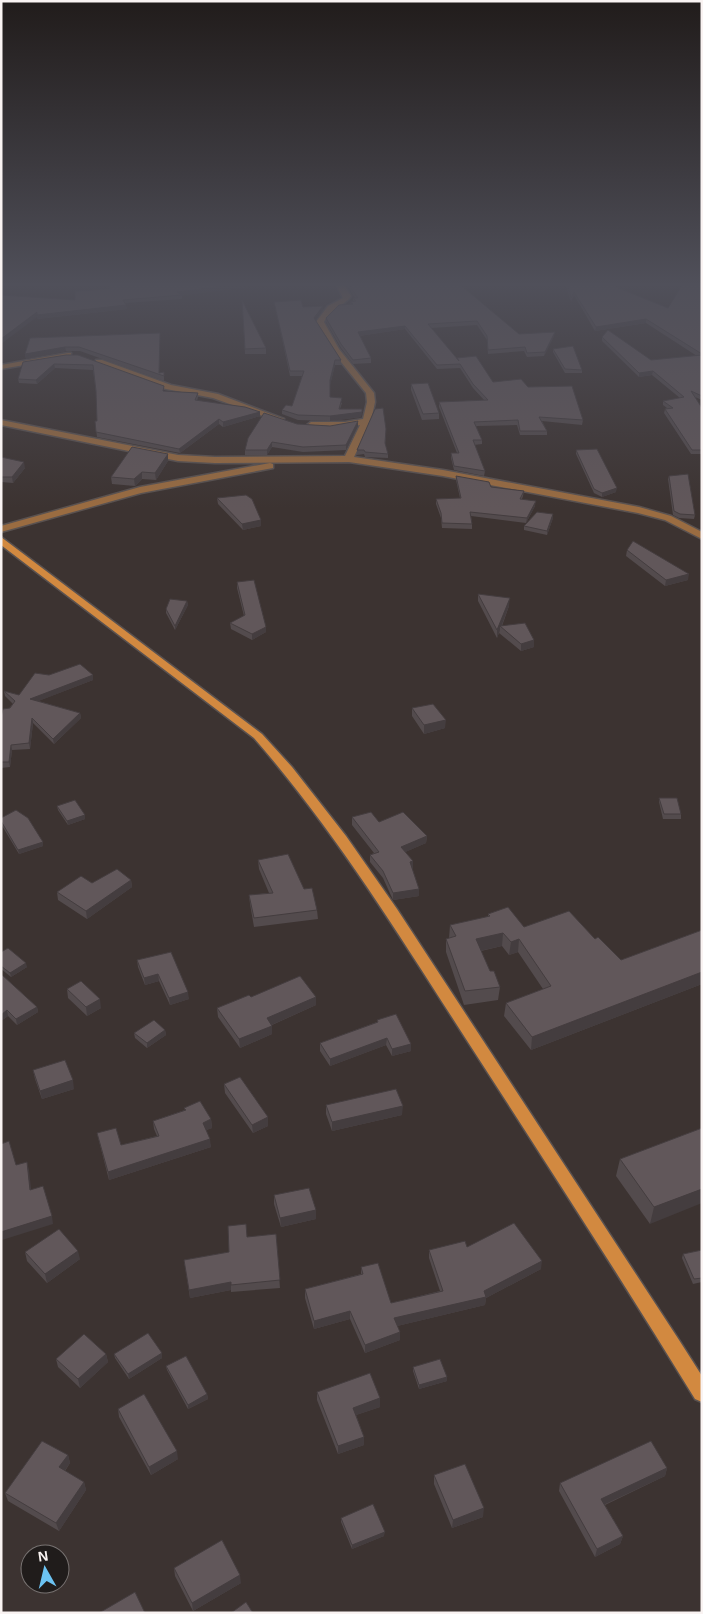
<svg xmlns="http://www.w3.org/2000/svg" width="703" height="1614" viewBox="0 0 703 1614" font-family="Arial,sans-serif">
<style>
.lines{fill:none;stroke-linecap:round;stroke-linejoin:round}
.street-casing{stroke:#5a5250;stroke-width:3}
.secondary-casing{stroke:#5a5250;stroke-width:3}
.street{fill:#9a6c41;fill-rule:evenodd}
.secondary{fill:#d28940;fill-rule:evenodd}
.wall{fill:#534b4d}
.shaded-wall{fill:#443d3f}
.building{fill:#61575a;stroke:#443d3f}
</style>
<rect width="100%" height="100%" fill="#3c3331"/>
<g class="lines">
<defs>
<path id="street" d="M335 282H342L351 296C347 304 330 309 324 322L339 349 374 393 375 402 371 421 354 457 443 470 639 507 671 516 702 532V539L665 520 638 513 443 476 349 462 215 463 178 461 1 425V420L178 455 215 457 345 456 360 425 345 428H311L307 425 311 422H345L363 419 367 402 366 393 333 352 316 322 328 306 343 298Z
M68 353H71V357L1 369V365Z
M96 360H102L171 385 218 394 284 419 277 421 213 398 166 389 96 364Z
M270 463 273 464V468L141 493 1 532V526L140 487Z"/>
<path id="secondary" d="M1 537 262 734 292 767 346 836 397 909 679 1340 702 1376V1402L695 1399C621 1278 543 1158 466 1039 399 935 335 831 254 738L1 545Z"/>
</defs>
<use href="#street" class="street-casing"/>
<use href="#secondary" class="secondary-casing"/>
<use href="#street" class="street"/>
<use href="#secondary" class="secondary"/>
</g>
<path class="wall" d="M345 282H493V284L461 286 519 334 554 336 544 356 527 357 524 351 488 354 487 340 477 325 431 328 457 359 493 382 528 387 583 420 582 425 542 421 547 431V435H520L517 425 476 426 482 440V444L474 445 485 471 484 476 454 470 451 458V453H457L439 407V402L484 400 473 388 460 368 437 369 405 329 359 336 371 358V363L353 364 341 348 326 322V318L350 305V302H353V298H355Z
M565 282H619L617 287 668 308 702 282V400L695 397 702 408V454H691L664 413 665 409 667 408 663 405V401L680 398 652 375 639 377 602 341V337L651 360 697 356 646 323 595 331 574 295 571 302Z
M249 287 182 295V299L125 303 127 309 37 319V317L4 296 75 300Z
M242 300 266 348V354H245Z
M274 302 323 310 316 321 341 360V365H335L330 385V397L342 403 340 409H362L361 417 330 421 298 420 282 414V410L292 406 302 376H290L275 306Z
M160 333 159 373 164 372V381L80 351H66L26 359 25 354 30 338Z
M553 349 582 370V373H565L553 352Z
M66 355 164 391 198 393V397L197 401 260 412V416L223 427 219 424 180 453 97 437 95 421H97L96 392 93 370 55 368 37 384 19 383 18 379Z
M411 384 439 413V419L422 420 411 390Z
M297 424 330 426H358L346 450 303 452 272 447 267 455H245V450Z
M386 434 385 444 388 454V458L365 457 364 454 357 455V450Z
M576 450 616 492 602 497 594 493 576 454Z
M168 454V461L156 480 142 479 135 486 112 484 111 477Z
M1 457 25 468 13 483 1 482Z
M456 476 491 487 524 491 523 496 522 499 535 506 526 523 471 516 472 524V529L442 528 441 518 436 504V499L460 498 456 480Z
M669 476 695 515 694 519 679 518 673 515 668 479Z
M217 498 261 526 243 530 218 504Z
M553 518 547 535 524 530V526Z
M627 550 688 580 665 586 626 556Z
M237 582 266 632 252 640 231 629 230 623 244 616 237 588Z
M478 594 509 606 502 626 534 640V647L521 651 499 633 500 630 497 638 478 601Z
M187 601 188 605 175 630 166 613V609Z
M49 675H93V680L38 701 80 713 81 718 54 744 33 723 30 749 12 750 10 767 1 768V717L13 704 5 696 4 691 19 695Z
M412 708 445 728 424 734 412 716Z
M659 798 681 814V819H663L659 802Z
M57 806 85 819 68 825 58 810Z
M352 817 379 822 427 836 426 843 405 852 413 868H412L419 889V896L393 900 383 878 370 862V855L374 853 352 825Z
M1 818 43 842V846L19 854 1 824Z
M258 860 304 889 317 910 318 919 254 927 250 904 249 895 269 893 259 869Z
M131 880 132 887 87 919 58 900 57 892 92 883Z
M488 914 524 927 595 939 621 960 702 930V984L531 1050 504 1016 506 1003 543 989 518 952 509 955 502 946 481 951 490 971 500 987 498 1000 464 1005 446 952V939L449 938 450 925 488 917Z
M1 952 27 967 11 977 1 969Z
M171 952 189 999 170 1005 159 981 145 985 138 967 137 960Z
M1 974 37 1007 38 1012 17 1025 8 1016 1 1021Z
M67 989 101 1008 87 1016 68 998Z
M251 997H316V1005L272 1025V1034L240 1048 218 1017 217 1008Z
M377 1020 411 1051 392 1056 386 1045 330 1066 320 1051V1043L377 1022Z
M165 1030 166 1035 147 1048 135 1038 134 1033Z
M33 1070 74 1089 42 1099 35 1079Z
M224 1084 268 1126 253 1133 225 1093Z
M326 1105 402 1115 332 1131 326 1114Z
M184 1108 211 1119 212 1128 206 1130 211 1147 109 1180 99 1141 97 1133 121 1145 157 1136 154 1129 153 1121 185 1110Z
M702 1128 650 1224 616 1176 620 1159Z
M274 1195 316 1219 281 1227 274 1204Z
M276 1234 280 1288 231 1292V1290L190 1298 184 1260 229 1252 247 1237Z
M467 1247 541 1269 486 1298 485 1305 397 1326 400 1332V1340L365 1353 350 1319 314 1329 305 1298V1289L361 1274V1267L391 1303 440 1291 429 1258V1250Z
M702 1250V1282L693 1284 682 1258 683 1254Z
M25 1252 80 1259 47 1283 27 1261Z
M162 1353V1358L129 1379 115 1358 114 1354Z
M106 1354 108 1362 80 1388 58 1367 56 1359Z
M166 1366 207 1394 208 1399 188 1409 167 1370Z
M413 1367 447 1377V1381L419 1389 413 1371Z
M317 1392 380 1407 356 1415 364 1437V1445L338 1454 317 1400Z
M118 1409 178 1459 151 1475 119 1417Z
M68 1455 70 1463 65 1471 84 1482 86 1490 59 1531 8 1501 5 1493Z
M667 1468 665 1476 605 1505 623 1536 620 1544 595 1557 559 1491 560 1483Z
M434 1475 483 1517 452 1528 434 1484Z
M341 1518 384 1536 352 1549 341 1522Z
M174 1568 241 1583 193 1611 175 1576Z"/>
<path class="shaded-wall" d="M249 283V287L178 296 177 292Z
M126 305 127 309 37 319V317L1 344V339L37 312Z
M323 306V310L314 323V318Z
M646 319V323L595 331 596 327Z
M405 326V329L358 336V332Z
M555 332 554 336 544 356 545 352Z
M65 347 66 351 26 359 25 354Z
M335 360V365L330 385V380Z
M54 364 55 368 37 384 36 380Z
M653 371 652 375 639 377V373Z
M362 409 361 417 330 421V416Z
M260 412V416L223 427V422Z
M219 419V424L180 453 179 449Z
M358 421V426L346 450V445Z
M272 442V447L267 455V450Z
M168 454V461L156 480 155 473Z
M24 462 25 468 13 483 12 477Z
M142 472V479L135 486 134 479Z
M617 488 616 492 602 497V493Z
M536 501 535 506 526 523 527 518Z
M553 514V518L547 535V531Z
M261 520V526L243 530 242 524Z
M689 574 688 580 665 586 666 580Z
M510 598 509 606 501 627 500 626V630L497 638V630Z
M187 601 188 605 175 630V626Z
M266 627V632L252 640V634Z
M534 640V647L521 651V644Z
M93 675V680L31 704 30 699Z
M80 713 81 718 54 744 53 739Z
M32 718 33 723 30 749 29 743Z
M446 720 445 728 424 734V725Z
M11 745 12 750 10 767 9 762Z
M85 815V819L68 825 67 821Z
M427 836 426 843 401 854V847Z
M43 842V846L19 854 18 850Z
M413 861V868L409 869 410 862Z
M131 880 132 887 87 919 86 911Z
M419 889V896L393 900V893Z
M503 933 502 946 475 952 476 939Z
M519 939 518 952 509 955 511 942Z
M26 963 27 967 11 977 10 973Z
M702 972V984L531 1050 532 1037Z
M158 974 159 981 145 985 144 978Z
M188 992 189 999 170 1005 169 998Z
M316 997V1005L267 1027V1018Z
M100 999 101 1008 87 1016 86 1007Z
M37 1007 38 1012 17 1025 16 1019Z
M7 1010 8 1016 1 1021V1015Z
M272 1026V1034L240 1048 239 1039Z
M165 1030 166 1035 147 1048V1043Z
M387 1038 386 1045 330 1066V1059Z
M411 1044V1051L392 1056V1049Z
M73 1080 74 1089 42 1099 40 1091Z
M403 1106 402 1115 332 1131V1122Z
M268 1117V1126L253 1133 252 1125Z
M211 1119 212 1128 204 1131 203 1123Z
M210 1139 211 1147 109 1180 108 1172Z
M27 1162 29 1170 32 1197 30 1190Z
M702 1189V1203L650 1224 654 1207Z
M316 1210V1219L281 1227 280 1218Z
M52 1216 53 1224 2 1240 1 1232Z
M78 1251 80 1259 47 1283 45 1274Z
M542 1261 541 1269 486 1298 485 1305 393 1327 394 1318 484 1291Z
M231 1282V1290L190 1298 189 1290Z
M350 1311V1319L314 1329V1321Z
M400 1332V1340L365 1353V1345Z
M162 1353V1358L129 1379 128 1374Z
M106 1354 108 1362 80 1388 78 1379Z
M447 1377V1381L419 1389V1385Z
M207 1394 208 1399 188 1409V1405Z
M380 1398V1407L353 1416V1408Z
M364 1437V1445L338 1454V1446Z
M177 1451 178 1459 151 1475 149 1467Z
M68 1455 70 1463 61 1476 59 1467Z
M667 1468 665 1476 599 1507 601 1499Z
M84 1482 86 1490 59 1531 56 1523Z
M484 1508 483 1517 452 1528 453 1520Z
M385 1532 384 1536 352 1549V1545Z
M623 1536 620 1544 595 1557 597 1549Z
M240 1575 241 1583 193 1611 192 1603Z"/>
<path class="building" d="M109 282H248L249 283 177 292 182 295 123 300 126 305 37 315V312L1 339V295L75 300V291L110 289Z
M347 282H457L519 334 555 332 545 352 527 353 525 347 488 350 487 336 477 321 428 324 459 361 457 358 476 356 493 382 521 379 528 387 572 386 583 420 539 417 547 431H520L518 420 474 422 482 440H473L485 471 454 466 451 453H459L439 402 488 400 473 384 460 364 437 365 405 326 358 332 371 358 353 360 341 344 326 318 339 305 353 304 350 302 356 301 353 298H358Z
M567 282H618L616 287 668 308 684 282H702V354L646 319 596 327 574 292 571 298Z
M242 300 266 348 245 349Z
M301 300 303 307 323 306 314 318 341 360H335L330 380V397L342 398 339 409H362V412L330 416 298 415 282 410 286 405 292 406 304 371H290L274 302Z
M608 330 651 360 702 355V396L691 391 702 408V450H692L665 409 673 408 663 401 684 397 653 371 639 373 602 337Z
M160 333 159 373 164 372V376L79 347H65L25 354 30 338Z
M573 346 582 370 565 369 553 349Z
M66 355H78L164 386 163 391 198 393 195 400 245 407 260 412 223 422 219 419 179 449 96 432 95 421H97L96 391 93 365 54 364 36 380 18 379 23 362Z
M428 383 439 413 423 414 411 384Z
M383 408 386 429 385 443 388 454 365 452 364 450H357L375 409Z
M264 413 297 424 330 426 358 421 346 445 303 447 272 442 267 450H245L248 438Z
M132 447 168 454 155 473 142 472 134 479 111 477Z
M597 449 617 488 602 493 594 489 576 450Z
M1 457 24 462 12 477H1Z
M688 474 695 515 680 514 674 511 669 476Z
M456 476 489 482 491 487 524 491 520 499 536 501 527 518 470 512 472 524 442 523 441 513 436 499 461 498Z
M246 495 252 499 261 520 242 524 217 498Z
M537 512 553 514 547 531 524 526Z
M633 541 689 574 666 580 627 550Z
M254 580 266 627 252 634 230 623 245 615 237 582Z
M478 594 510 598 497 630Z
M170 599 187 601 175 626 166 609Z
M525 623 534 640 521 644 500 626Z
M80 664 93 675 30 699 80 713 53 739 32 718 29 743 11 745 9 762H1V717L3 709 10 708 15 701 4 691 19 695 35 673 49 675Z
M433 704 446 720 424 725 412 708Z
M659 798H677L681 814H664Z
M75 800 85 815 67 821 57 806Z
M16 810 28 818 43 842 18 850 1 821V818Z
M371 812 379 822 403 812 427 836 401 847 413 861 410 862 419 889 393 893 383 871 370 855 379 852 352 817Z
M288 854 304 889 312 888 317 910 254 918 249 895 273 893 258 860Z
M117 869 131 880 86 911 57 892 81 876 92 883Z
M508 907 524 927 569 911 595 939 598 937 621 960 702 930V972L532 1037 506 1003 551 986 519 939 511 942 503 933 476 939 490 971H494L500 987 465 991 446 939 456 936 450 925 490 916 488 914Z
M8 948 26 963 10 973 1 966V952Z
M171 952 188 992 169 998 158 974 144 978 137 960Z
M1 974 37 1007 16 1019 7 1010 1 1015Z
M300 976 316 997 267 1018 272 1026 239 1039 217 1008 249 995 251 997Z
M81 981 100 999 86 1007 67 989Z
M396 1014 411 1044 392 1049 387 1038 330 1059 320 1043 378 1022 377 1020Z
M154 1020 165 1030 147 1043 134 1033Z
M65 1060 73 1080 40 1091 33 1070Z
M240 1077 268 1117 252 1125 224 1084Z
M396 1089 403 1106 332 1122 326 1105Z
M200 1101 211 1119 203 1123 210 1139 108 1172 97 1133 116 1128 121 1145 159 1136 153 1121 186 1110 184 1108Z
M702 1128V1189L654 1207 620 1159Z
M9 1141 16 1165 27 1162 30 1190 43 1186 52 1216 1 1232V1144Z
M309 1188 316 1210 280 1218 274 1195Z
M514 1223 542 1261 484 1291 486 1297 394 1318 400 1332 365 1345 350 1311 314 1321 305 1289 363 1274 361 1267 378 1263 391 1303 443 1291 429 1250 465 1241 467 1247Z
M246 1224 247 1237 276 1234 280 1280 231 1285V1282L189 1290 184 1260 229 1252 228 1226Z
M59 1229 78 1251 45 1274 25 1252Z
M702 1250V1278L694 1279 683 1254Z
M148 1333 162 1353 128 1374 114 1354Z
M84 1334 106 1354 78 1379 56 1359Z
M186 1356 207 1394 188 1405 166 1366Z
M440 1359 447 1377 419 1385 413 1367Z
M370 1373 380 1398 353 1408 364 1437 338 1446 317 1392Z
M144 1394 177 1451 149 1467 118 1409Z
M42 1441 68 1455 59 1467 84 1482 56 1523 5 1493Z
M651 1441 667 1468 601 1499 623 1536 597 1549 560 1483Z
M465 1464 484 1508 453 1520 434 1475Z
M373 1504 385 1532 352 1545 341 1518Z
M222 1540 240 1575 192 1603 174 1568Z
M135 1592 145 1613H99Z
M246 1602 253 1613H231Z"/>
<linearGradient id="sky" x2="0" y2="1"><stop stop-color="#211c1b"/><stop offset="0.56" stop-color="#50505a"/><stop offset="1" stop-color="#50505a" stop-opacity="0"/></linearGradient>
<rect width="703" height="508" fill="url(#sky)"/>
<rect width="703" height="1614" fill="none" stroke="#f9f3f2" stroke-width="5"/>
<g transform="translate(45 1569) rotate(352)"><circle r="24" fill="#201c1b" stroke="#777271"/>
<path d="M0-4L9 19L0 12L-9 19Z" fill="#6cc3f2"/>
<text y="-8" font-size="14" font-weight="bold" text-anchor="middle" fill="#f9f3f2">N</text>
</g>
</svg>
